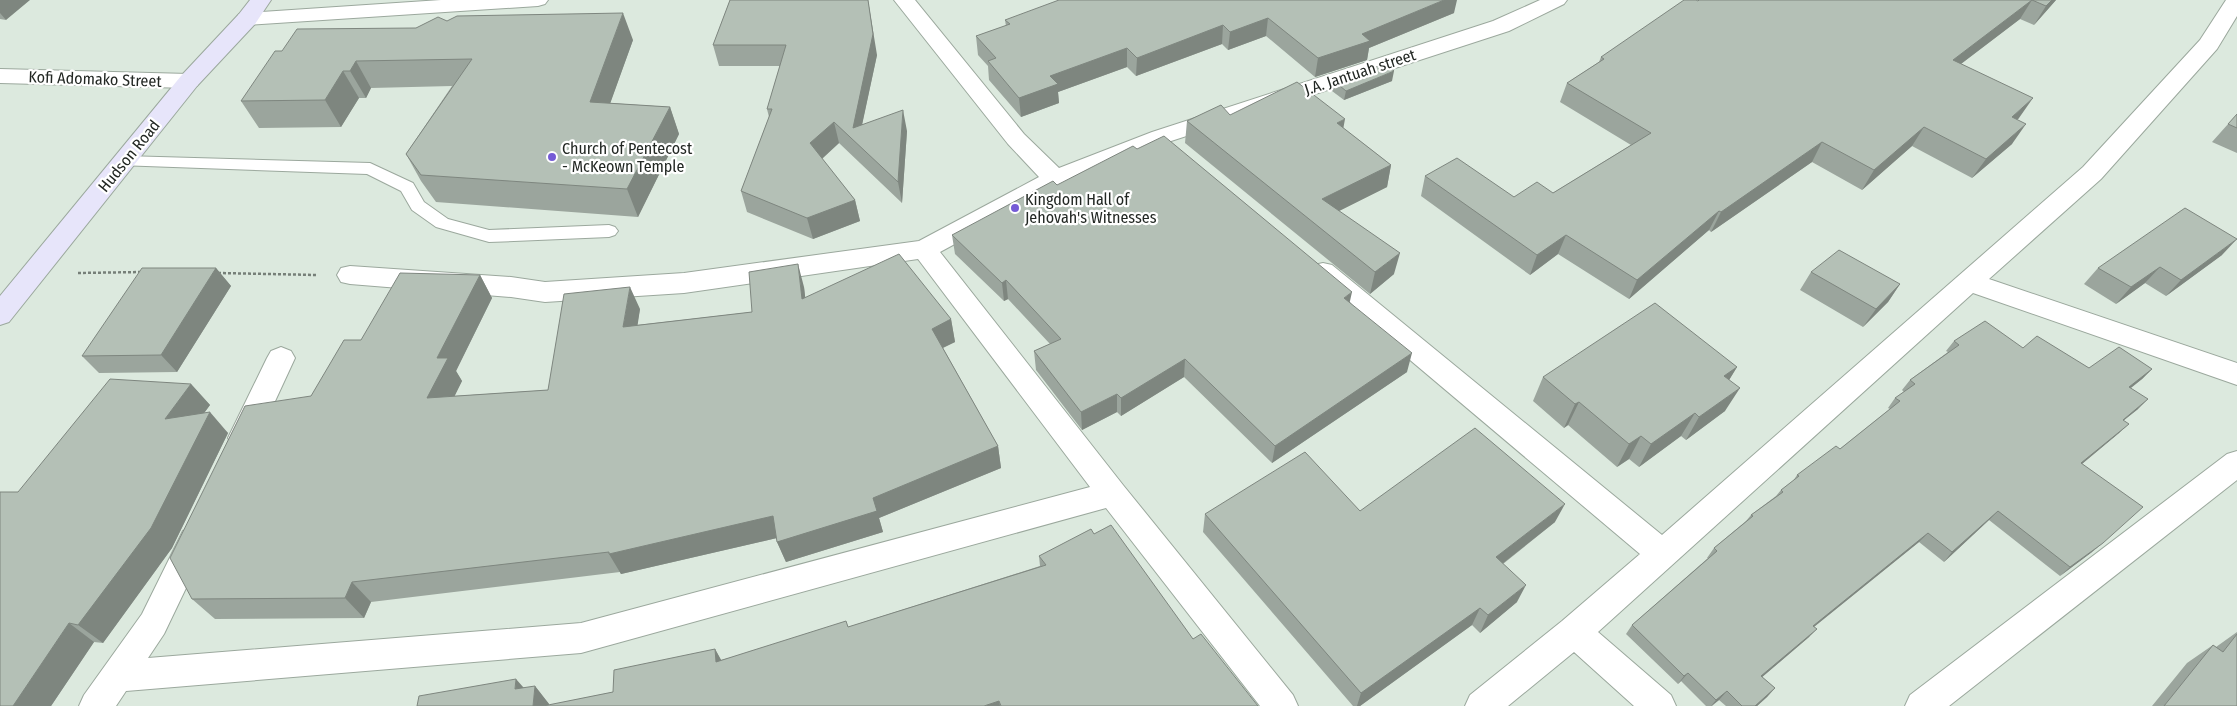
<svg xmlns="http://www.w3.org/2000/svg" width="2237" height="706" viewBox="0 0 2237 706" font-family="'Fira Sans Condensed',sans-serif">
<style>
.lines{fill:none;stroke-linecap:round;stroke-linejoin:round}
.lane-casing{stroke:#9ba89d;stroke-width:2}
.street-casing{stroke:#9ba89d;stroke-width:2}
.secondary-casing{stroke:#9ba89d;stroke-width:2}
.path{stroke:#767f78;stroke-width:2.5;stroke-dasharray:3 2;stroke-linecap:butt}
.lane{fill:#fff;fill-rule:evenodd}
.street{fill:#fff;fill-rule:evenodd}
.secondary{fill:#e7e5fa;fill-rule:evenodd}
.wall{fill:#9ba59d}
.shaded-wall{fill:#7e867f}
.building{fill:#b4c0b6;stroke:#7e867f}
.poi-dot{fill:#755bd6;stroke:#fff;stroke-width:2}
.labels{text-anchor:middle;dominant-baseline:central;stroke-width:4.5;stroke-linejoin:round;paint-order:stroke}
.street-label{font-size:16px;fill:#222723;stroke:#fff}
.poi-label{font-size:16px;fill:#222723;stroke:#fff;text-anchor:start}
</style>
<rect width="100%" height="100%" fill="#dce9de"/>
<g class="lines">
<defs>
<path id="lane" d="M124 156 370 163 413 183 424 202 448 219 489 230 609 225 615 227 618 231 615 235 609 237 489 242 436 227 412 210 401 191 367 174 118 165 116 161 118 157Z"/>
<path id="street" d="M441 0H548L545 4 538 6 247 25 239 24 236 19 239 14 247 13Z
M894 0H915L1024 134 1059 168 1152 132 1493 21 1540 0H1567L1564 4 1509 31 1168 142 1064 185 940 252 1123 485 1293 695 1298 706H1260L1106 508 581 653 126 691 116 706H79L84 695 142 614 183 531 194 527 205 531 209 540 164 634 148 658 581 623 1090 487 918 259 684 293 545 302 511 297 350 284 341 282 337 275 341 268 350 266 511 277 545 282 684 273 919 241 1039 177 1008 144Z
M2226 0H2237V16L2217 49 2101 179 1989 279 2237 363V385L1973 293 1598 632 1671 695 1676 706H1634L1574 652 1508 706H1465L1470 695 1562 621 1640 554 1314 279 1310 272 1314 265 1323 263 1332 265 1662 535 2083 167 2200 40Z
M0 69 189 74 197 76 200 81 197 86 189 88 0 83Z
M281 347 291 351 295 358 258 438 253 446 243 450 233 446 228 438 267 358 271 351Z
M2237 451V480L1949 706H1905L1910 695 2227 454Z"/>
<path id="secondary" d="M250 0H271L255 24 197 86 9 322 0 325V296L181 76 239 14Z"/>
</defs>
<use href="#lane" class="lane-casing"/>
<use href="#street" class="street-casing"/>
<use href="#secondary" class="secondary-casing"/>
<path class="path" d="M78 273 142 272
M218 273 317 275"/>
<use href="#lane" class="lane"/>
<use href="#street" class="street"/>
<use href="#secondary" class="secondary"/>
</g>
<path class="wall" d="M0 0 6 20 0 19Z
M730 0 877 55 862 124 907 131 902 203 839 143 822 159 855 200 860 221 813 239 747 212 741 191 769 117 767 109 780 66H719L713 45Z
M2056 0 2034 25 2020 19 1961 64 2019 118 2017 120 2012 144 1972 178 1912 146 1862 190 1812 162 1711 232 1709 230 1629 299 1558 254 1530 275 1421 196 1425 176 1514 197 1553 193 1631 145 1560 102 1567 83 1599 62 1601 57 1698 1Z
M1454 13 1369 48 1367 60 1315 77 1266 36 1228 50 1222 44 1136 76 1127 67 1058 92 1059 103 1021 117 989 80 988 66 978 55 976 36 1006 26 1005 20Z
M447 21 633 40 610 103 670 107 679 134 638 217 436 202 421 181 406 154 452 86 371 88 366 98H359L341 127 259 128 241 101 282 51 416 28Z
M1334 81H1392L1344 100 1332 91Z
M2237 114V153L2212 142Z
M1230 115 1343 128 1391 165 1387 187 1339 211 1394 274 1370 294 1185 143 1187 121Z
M1057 185 1350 302 1407 372 1272 463 1184 377 1121 416 1117 412 1082 430 1036 370 1034 351 1050 344 1008 299 1004 301 955 254 952 235Z
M2222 255 2166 296 2145 283 2116 304 2084 284 2098 268Z
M216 268 231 286 177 372 99 373 82 356Z
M1811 272 1900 284 1888 302 1863 327 1800 290Z
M480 275 492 298 456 371 462 381 454 396 548 390 640 309 637 325 752 312 804 287 805 297 951 319 955 342 943 348 998 446 1001 468 879 518 883 532 786 562 777 542V538L621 574 620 572 371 602 364 618 215 619 192 599 311 396 361 340Z
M1954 341 2023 348 2089 368 2152 369 2142 379 2131 388 2138 409 2124 420 2119 433 2082 464 2092 552 2060 576 1989 520 1944 562 1919 542 1814 627 1809 637 1762 677 1775 688 1767 697 1757 706H1726L1719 700 1712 706H1706L1681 681 1678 684 1626 634 1632 625 1708 558H1707L1714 548 1746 521 1751 515 1776 496 1781 490 1793 481 1797 475 1840 449 1890 409 1888 408 1895 398 1904 392 1902 390 1910 380 1948 352 1946 351Z
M1737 367 1729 380 1725 411 1686 440 1681 436 1639 467 1629 459 1617 467 1568 425 1564 428 1533 401 1543 377Z
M191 384 210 405 204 413 228 433 172 548 103 643 94 642 51 706H0L18 492Z
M1360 511 1555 522 1503 564 1517 602 1480 633 1472 625 1360 706H1353L1203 532 1205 514Z
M1094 534 1193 639 1258 706H533L535 686 549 704V705L613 692 715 649 721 660 848 627 1040 566 1039 556Z
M2237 632V706H2152L2187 663 2213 645 2216 647Z"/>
<path class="shaded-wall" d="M0 0H30L6 20 0 13Z
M868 0 877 55 858 144 853 128Z
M1444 0H1457L1454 13 1369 48 1367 60 1315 77 1318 58 1362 34Z
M2032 0 2020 19 1941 79 1953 60Z
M2052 0H2056L2034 25 2046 6Z
M623 13 633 40 601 129 590 102Z
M1268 18 1266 36 1228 50 1230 32Z
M1223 25 1222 44 1136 76 1137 58Z
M1127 48V67L1058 92 1059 103 1021 117 1019 98 1050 76Z
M356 61 371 88 366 98 350 71Z
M343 71 359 98 341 127 325 100Z
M1394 71 1392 81 1344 100 1346 91Z
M2033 98 2019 118 1998 137 2012 117Z
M670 107 679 134 638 217 627 189Z
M903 110 907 131 902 203 898 182Z
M1345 119 1341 141 1337 123Z
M834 122 839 143 815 165 810 143Z
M2026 124 2012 144 1972 178 1986 159Z
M1924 127 1912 146 1862 190 1874 170Z
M1822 142 1812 162 1711 232 1721 212Z
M1391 165 1387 187 1319 221 1322 199Z
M855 200 860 221 813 239 807 218Z
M1719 211 1709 230 1629 299 1637 280Z
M1566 235 1558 254 1530 275 1537 255Z
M2237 239 2222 255 2166 296 2181 280Z
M1400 253 1394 274 1370 294 1375 272Z
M798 264 804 287 808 321 802 299Z
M2160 267 2145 283 2116 304 2131 287Z
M216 268 231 286 177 372 161 355Z
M480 275 492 298 456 371 462 381 443 420 427 398 437 358Z
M1006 280 1008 299 1004 301 1002 283Z
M1900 284 1888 302 1863 327 1876 309Z
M630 287 640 309 634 349 623 327Z
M1352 292 1348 310 1344 298Z
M951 319 955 342 936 351 932 329Z
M1412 353 1407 372 1272 463 1275 446Z
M1185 359 1184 377 1121 416V398Z
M1737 367 1723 390 1724 376Z
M2152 369 2142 379 2119 397 2129 387Z
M191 384 210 405 185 439 165 419Z
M1740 388 1725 411 1686 440 1699 417Z
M1117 394V412L1082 430 1081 412Z
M2148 399 2138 409 2113 429 2123 420Z
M1579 402 1568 425 1564 428 1575 404Z
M210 412 228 433 172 548 103 643 78 625Z
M1695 413 1681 436 1639 467 1651 444Z
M2129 424 2119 433 2071 473 2081 463Z
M1641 436 1629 459 1617 467 1629 444Z
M998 446 1001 468 879 518 883 532 786 562 777 542 873 498Z
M1565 504 1555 522 1488 575 1496 557Z
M1998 511 1989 520 1944 562 1952 552Z
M773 516 781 537 621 574 609 554Z
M1928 533 1919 542 1805 634 1813 626Z
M2103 543 2092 552 2060 576 2070 567Z
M352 582 371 602 364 618 345 598Z
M1526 585 1517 602 1480 633 1488 615Z
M1480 608 1472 625 1360 706H1357L1361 693Z
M69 623 94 642 51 706H13Z
M1817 629 1809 637 1754 684 1761 676Z
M715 649 725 667 716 662Z
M1688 673 1681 681 1678 684 1684 676Z
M516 679 531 696 515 689Z
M535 686 549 704V706H533Z
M1775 688 1767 697 1757 706H1755Z
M1727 691 1719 700 1711 706 1716 700Z
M999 701 1000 706H984Z"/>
<path class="building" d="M730 0H868L873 34 853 128 903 110 898 182 834 122 810 143 855 200 807 218 741 191 772 109H767L786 45H713Z
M1059 0H1444L1362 34 1370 41 1318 58 1268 18 1230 32 1223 25 1137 58 1127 48 1050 76 1058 84 1019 98 988 61 996 58 976 36 1010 24 1005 20Z
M1684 0H1696L1698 1 1699 0H2052L2046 6 2032 0 1953 60 2033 98 2012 117 2026 124 1986 159 1924 127 1874 170 1822 142 1721 212 1719 211 1637 280 1566 235 1537 255 1425 176 1457 158 1514 197 1537 182 1553 193 1651 133 1567 83 1604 59 1601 57Z
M623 13 590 102 670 107 627 189 421 175 406 154 472 59 356 61 350 71H343L325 100 241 101 275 51H282L297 29 416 28 438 17 447 21 457 16Z
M1385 64 1394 71 1346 91 1334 81Z
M1297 82 1345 119 1337 123 1391 165 1322 199 1400 253 1375 272 1187 121 1221 105 1230 115Z
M2237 114V128L2228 124Z
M1164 136 1352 292 1344 298 1412 353 1275 446 1185 359 1121 398 1117 394 1081 412 1034 351 1061 339 1006 280 1002 283 952 235 1053 181 1057 185 1133 146 1137 149Z
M2185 208 2237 239 2181 280 2160 267 2131 287 2098 268Z
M1839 250 1900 284 1876 309 1811 272Z
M899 254 951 319 932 329 998 446 873 498 877 511 777 542 773 516 609 554V552L352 582 345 598 192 599 170 558 245 406 311 396 344 340H361L400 273 480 275 437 358H448L427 398 548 390 564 294 630 287 623 327 752 312 749 272 798 264 802 299Z
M142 268H216L161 355 82 356Z
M1655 303 1737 367 1724 376 1740 388 1699 417 1695 413 1651 444 1641 436 1629 444 1579 402 1575 404 1543 377Z
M1985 321 2023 348 2037 336 2089 368 2119 347 2152 369 2129 387 2148 399 2123 420 2129 424 2081 463 2143 507 2103 543 2070 567 1998 511 1952 552 1928 533 1813 626 1817 629 1761 676 1775 688 1755 706H1742L1727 691 1716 700 1688 673 1684 676 1632 625 1717 551 1714 548 1753 516 1751 515 1783 492 1781 490 1799 476 1797 475 1836 446 1840 449 1900 401 1895 398 1915 384 1910 380 1959 345 1954 341Z
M110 379 191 384 165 419 210 412 151 528 78 625 69 623 13 706H0V492H18Z
M1475 428 1565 504 1496 557 1526 585 1488 615 1480 608 1361 693 1205 514 1305 452 1360 511Z
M1111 525 1193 639 1201 634 1258 706H1001L999 701 984 706H543L613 692 614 670 715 649 716 662 846 621 848 627 1046 565 1039 556 1091 529 1094 534Z
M2237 634V706H2164L2213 645 2223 652Z
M516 679 515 689 535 686 533 706H417L419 696Z"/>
<g class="poi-dot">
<circle cx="552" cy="157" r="5"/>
<circle cx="1015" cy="208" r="5"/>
</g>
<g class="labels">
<g class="street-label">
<text transform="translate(1360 72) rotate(-18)">J.A. Jantuah street</text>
<text transform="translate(95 79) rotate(2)">Kofi Adomako Street</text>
<text transform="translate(129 156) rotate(-51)">Hudson Road</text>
</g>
<g class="poi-label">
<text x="562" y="148">Church of Pentecost<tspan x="562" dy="18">- McKeown Temple</tspan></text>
<text x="1025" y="199">Kingdom Hall of<tspan x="1025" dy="18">Jehovah's Witnesses</tspan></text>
</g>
</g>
</svg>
